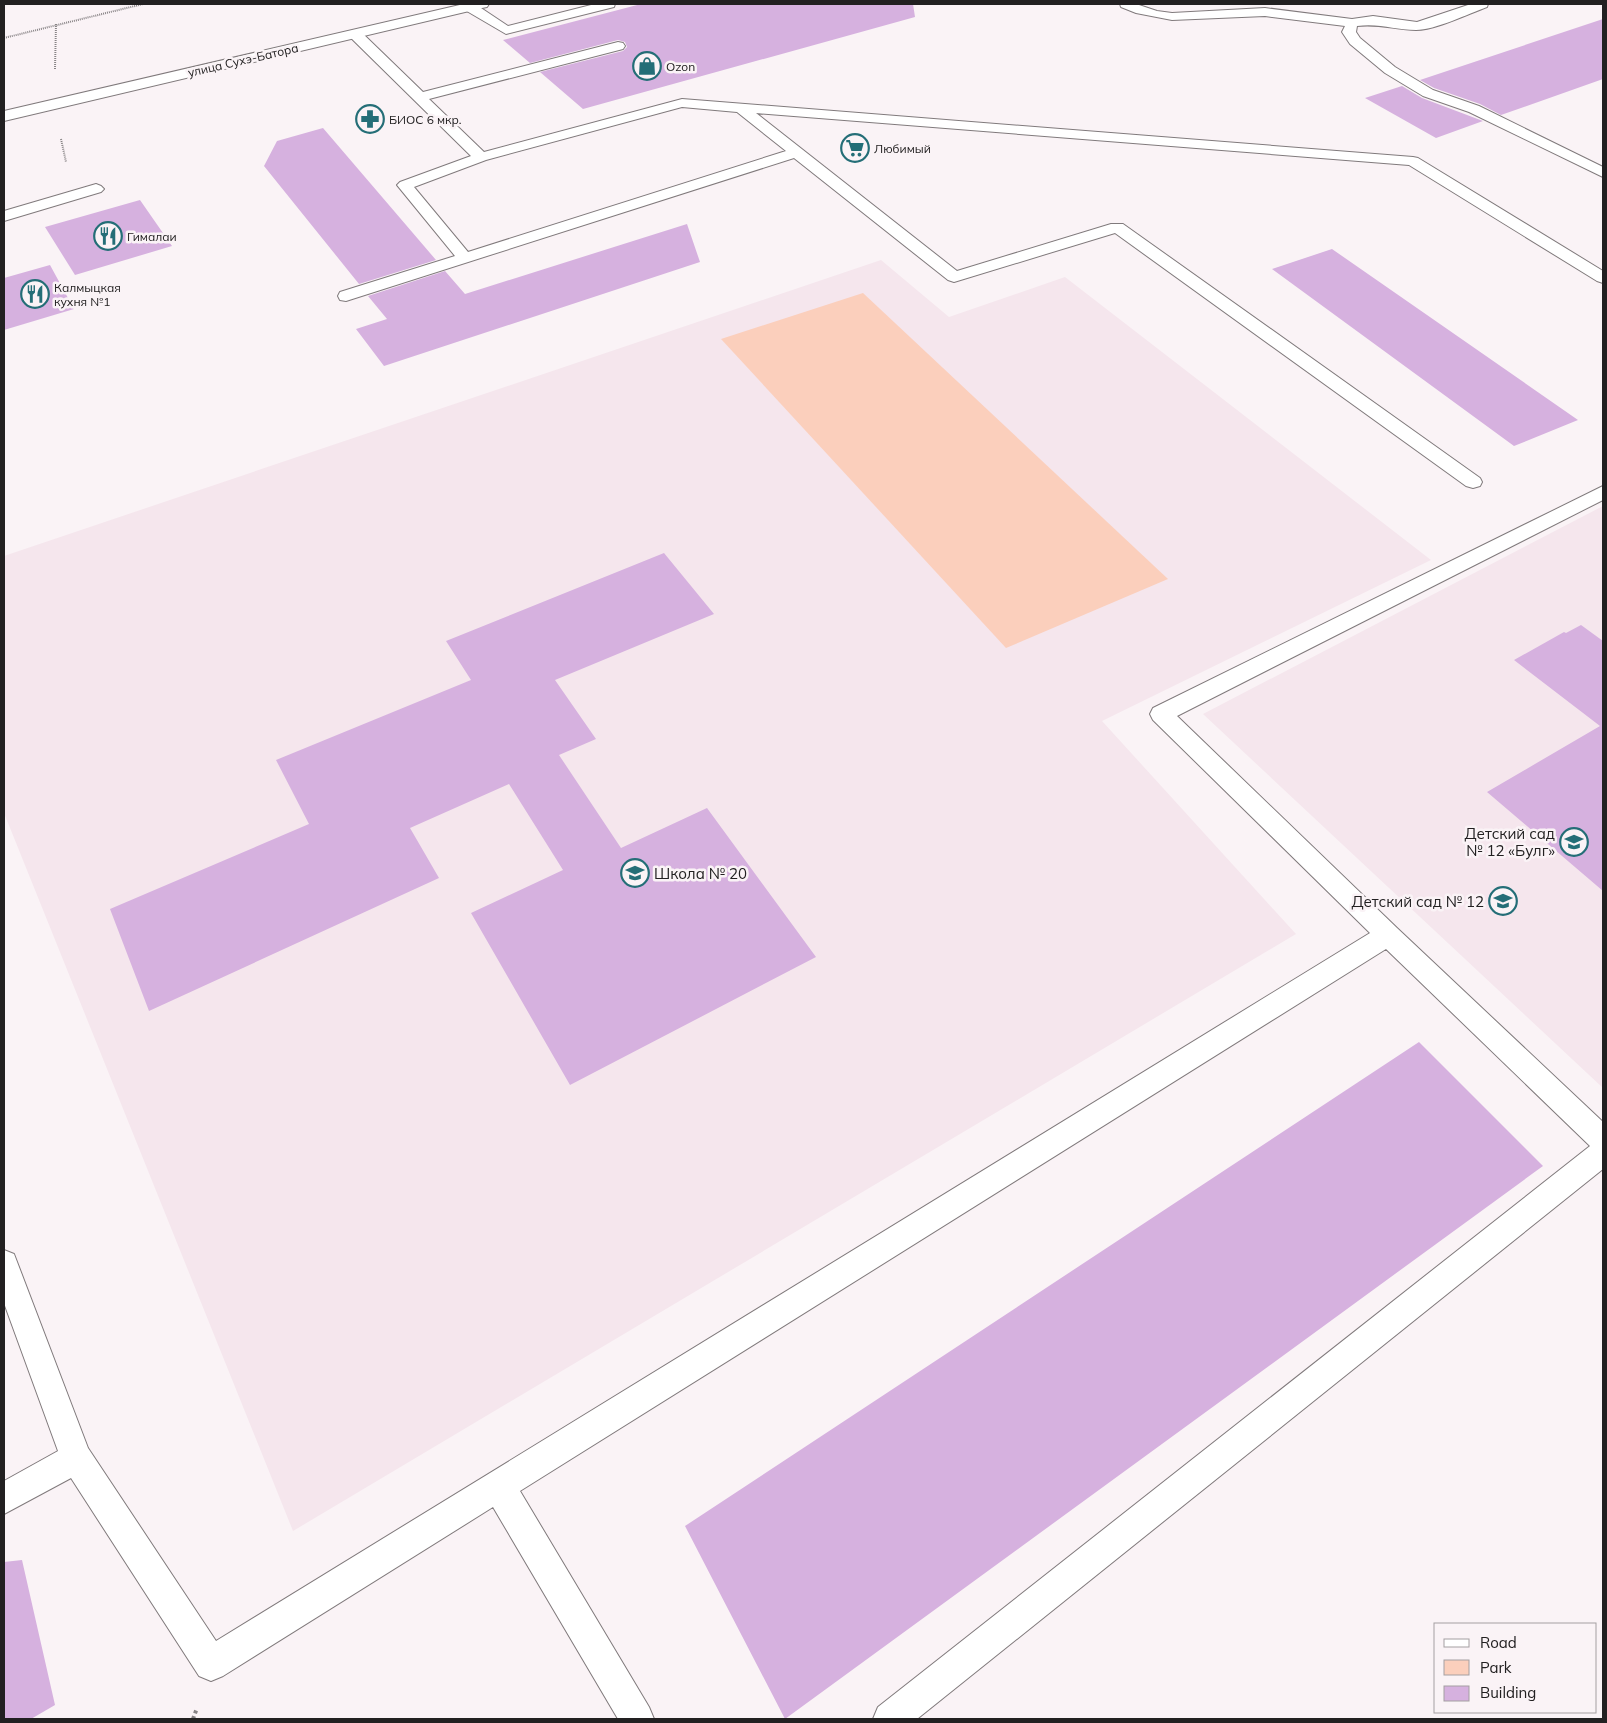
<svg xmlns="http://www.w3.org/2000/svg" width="1607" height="1723" viewBox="0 0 1607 1723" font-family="Mulish,sans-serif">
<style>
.built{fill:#f5e6ed}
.green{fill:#fbcfbc}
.building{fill:#d6b1df}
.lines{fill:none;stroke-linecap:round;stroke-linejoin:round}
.lane-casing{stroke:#807a7c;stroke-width:2}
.primary-casing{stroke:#807a7c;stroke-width:2}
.path-far1{stroke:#888486;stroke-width:2;stroke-dasharray:1 1;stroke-linecap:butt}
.path{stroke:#888486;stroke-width:4;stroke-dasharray:3 3;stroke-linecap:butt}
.lane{fill:#fff;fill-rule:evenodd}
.primary{fill:#fff;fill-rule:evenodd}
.labels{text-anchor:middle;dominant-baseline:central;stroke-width:5;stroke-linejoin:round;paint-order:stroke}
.far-street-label{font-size:12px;fill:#222021;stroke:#faf3f6}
.far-poi-label{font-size:12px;fill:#222021;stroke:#faf3f6;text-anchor:start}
.poi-label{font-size:15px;fill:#222021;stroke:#faf3f6;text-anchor:end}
</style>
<rect width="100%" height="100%" fill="#faf3f6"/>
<path class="built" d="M881 260 949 317 1065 277 1431 560 1102 721 1296 934 293 1531 4 813V556Z
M1603 506V1088L1203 714Z"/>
<path class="green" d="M863 293 1168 579 1006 648 721 339Z"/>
<path class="building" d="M641 4H913L915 17 583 109 540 72 623 51 627 47 625 42 618 40 530 63 503 40Z
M1603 19V79L1501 115 1480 104 1434 88 1420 80Z
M1402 86 1422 98 1483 121 1436 138 1365 98Z
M323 128 436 260 359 284 264 166 277 141Z
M140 200 172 246 75 275 45 227Z
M687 224 700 262 384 366 356 329 387 319 368 296 445 271 465 294Z
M1332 249 1578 420 1514 446 1272 269Z
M50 265 74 309 4 330V278Z
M664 553 714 614 555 680 596 739 559 755 621 848 707 808 816 957 570 1085 471 913 563 870 509 784 410 828 439 878 149 1011 110 909 309 824 276 760 471 680 446 641Z
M1581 625 1603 641V891L1487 792 1600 726 1514 660 1564 632 1566 633Z
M1419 1042 1543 1166 785 1719 685 1526Z
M22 1560 55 1705 31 1719H4V1562Z"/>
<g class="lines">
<defs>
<path id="lane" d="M465 4H475L508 26 595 4H615L614 7 506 34 465 10 464 7Z
M1120 4H1136L1157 11 1172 13 1265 8 1352 19 1373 16 1417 22 1471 4H1488L1487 7C1468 14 1435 30 1416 30 1395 30 1380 23 1357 26L1356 32 1360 38 1395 67 1433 90 1479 106 1603 167V177L1469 112 1423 96 1385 73 1350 44 1342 32 1345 26 1265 16 1172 20 1136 13 1121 7Z
M355 30 360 31 423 92 618 42 623 43 625 46 623 49 429 99 484 152 682 99 1413 157 1418 158 1603 271V283L1597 281 1409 165 756 113 957 271 1111 224H1123L1480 478 1482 482 1480 486 1473 488 1466 486 1115 233 954 282 948 280 794 158 346 301 340 300 338 296 340 292 455 256 397 185 400 182 471 156 350 37 348 34ZM682 107 737 112 786 151 468 252 414 187 486 160Z
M96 184 101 186 104 189 101 192 4 221V211Z
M1603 486V500L1177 716 1397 928 1603 1122V1169L917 1719H873L878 1707 1590 1146 1386 949 520 1491 649 1707 654 1719H618L493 1507 223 1676 211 1681 199 1676 71 1478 4 1514V1481L58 1451 4 1303V1250L14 1254 88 1448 216 1641 1370 933 1153 720 1150 714 1153 708Z"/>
<path id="primary" d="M464 4H489L487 7 482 8 4 121V111Z"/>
</defs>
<use href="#lane" class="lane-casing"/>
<use href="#primary" class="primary-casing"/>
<path class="path-far1" d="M4 38 143 4
M55 69 56 24
M61 139 66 162"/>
<path class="path" d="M193 1719 197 1708"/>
<use href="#lane" class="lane"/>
<use href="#primary" class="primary"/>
</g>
<defs>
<symbol id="shop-ring" viewBox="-11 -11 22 22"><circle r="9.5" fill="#faf3f6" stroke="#246e77" stroke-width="1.5"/><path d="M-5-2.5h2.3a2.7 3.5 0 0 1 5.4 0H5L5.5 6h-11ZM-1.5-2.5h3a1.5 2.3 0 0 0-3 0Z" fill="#246e77"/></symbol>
<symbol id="pharmacy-ring" viewBox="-11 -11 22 22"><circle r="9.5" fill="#faf3f6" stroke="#246e77" stroke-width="1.5"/><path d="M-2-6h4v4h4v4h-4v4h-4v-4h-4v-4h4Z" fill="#246e77"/></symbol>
<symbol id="supermarket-ring" viewBox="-11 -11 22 22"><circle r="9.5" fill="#faf3f6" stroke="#246e77" stroke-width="1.5"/><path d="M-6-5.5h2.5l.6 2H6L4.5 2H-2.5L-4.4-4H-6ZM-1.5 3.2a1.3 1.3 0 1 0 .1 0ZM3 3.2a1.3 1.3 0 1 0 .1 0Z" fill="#246e77"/></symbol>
<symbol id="restaurant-ring" viewBox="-11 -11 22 22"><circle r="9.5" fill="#faf3f6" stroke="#246e77" stroke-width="1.5"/><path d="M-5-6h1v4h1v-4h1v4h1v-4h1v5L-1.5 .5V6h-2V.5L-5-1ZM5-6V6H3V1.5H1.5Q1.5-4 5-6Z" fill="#246e77"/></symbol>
<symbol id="school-ring" viewBox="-11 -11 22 22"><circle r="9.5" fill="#faf3f6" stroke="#246e77" stroke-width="1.5"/><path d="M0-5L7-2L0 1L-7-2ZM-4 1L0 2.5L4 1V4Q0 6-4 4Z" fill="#246e77"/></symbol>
</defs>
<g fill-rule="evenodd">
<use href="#shop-ring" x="631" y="50" width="32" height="32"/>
<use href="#pharmacy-ring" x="354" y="103" width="32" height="32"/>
<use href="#supermarket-ring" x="839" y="132" width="32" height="32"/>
<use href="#restaurant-ring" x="92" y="220" width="32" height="32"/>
<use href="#restaurant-ring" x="19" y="278" width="32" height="32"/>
<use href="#school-ring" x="1558" y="826" width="32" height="32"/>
<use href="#school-ring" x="619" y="857" width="32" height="32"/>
<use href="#school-ring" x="1487" y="885" width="32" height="32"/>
</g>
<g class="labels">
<g class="far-street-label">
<text transform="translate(243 60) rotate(-13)">улица Сухэ-Батора</text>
</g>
<g class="far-poi-label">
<text x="666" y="66">Ozon</text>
<text x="389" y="119">БИОС 6 мкр.</text>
<text x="874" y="148">Любимый</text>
<text x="127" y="236">Гималаи</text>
<text x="54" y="287">Калмыцкая<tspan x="54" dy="14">кухня №1</tspan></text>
</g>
<g class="poi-label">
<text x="1555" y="833">Детский сад<tspan x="1555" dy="17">№ 12 «Булг»</tspan></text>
<text x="654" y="873" text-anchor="start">Школа № 20</text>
<text x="1484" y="901">Детский сад № 12</text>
</g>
</g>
<rect width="1607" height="1723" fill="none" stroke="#222021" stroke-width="10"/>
<rect x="1434" y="1623" width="162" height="90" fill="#faf3f6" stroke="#a49fa1"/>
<rect x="1444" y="1639" width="25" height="8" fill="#ffffff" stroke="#a49fa1"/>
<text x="1480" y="1648" font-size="15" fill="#222021">Road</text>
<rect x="1444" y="1660" width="25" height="15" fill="#fbcfbc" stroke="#a49fa1"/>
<text x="1480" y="1673" font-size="15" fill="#222021">Park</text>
<rect x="1444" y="1686" width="25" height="15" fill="#d6b1df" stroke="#a49fa1"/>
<text x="1480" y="1698" font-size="15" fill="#222021">Building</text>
</svg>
